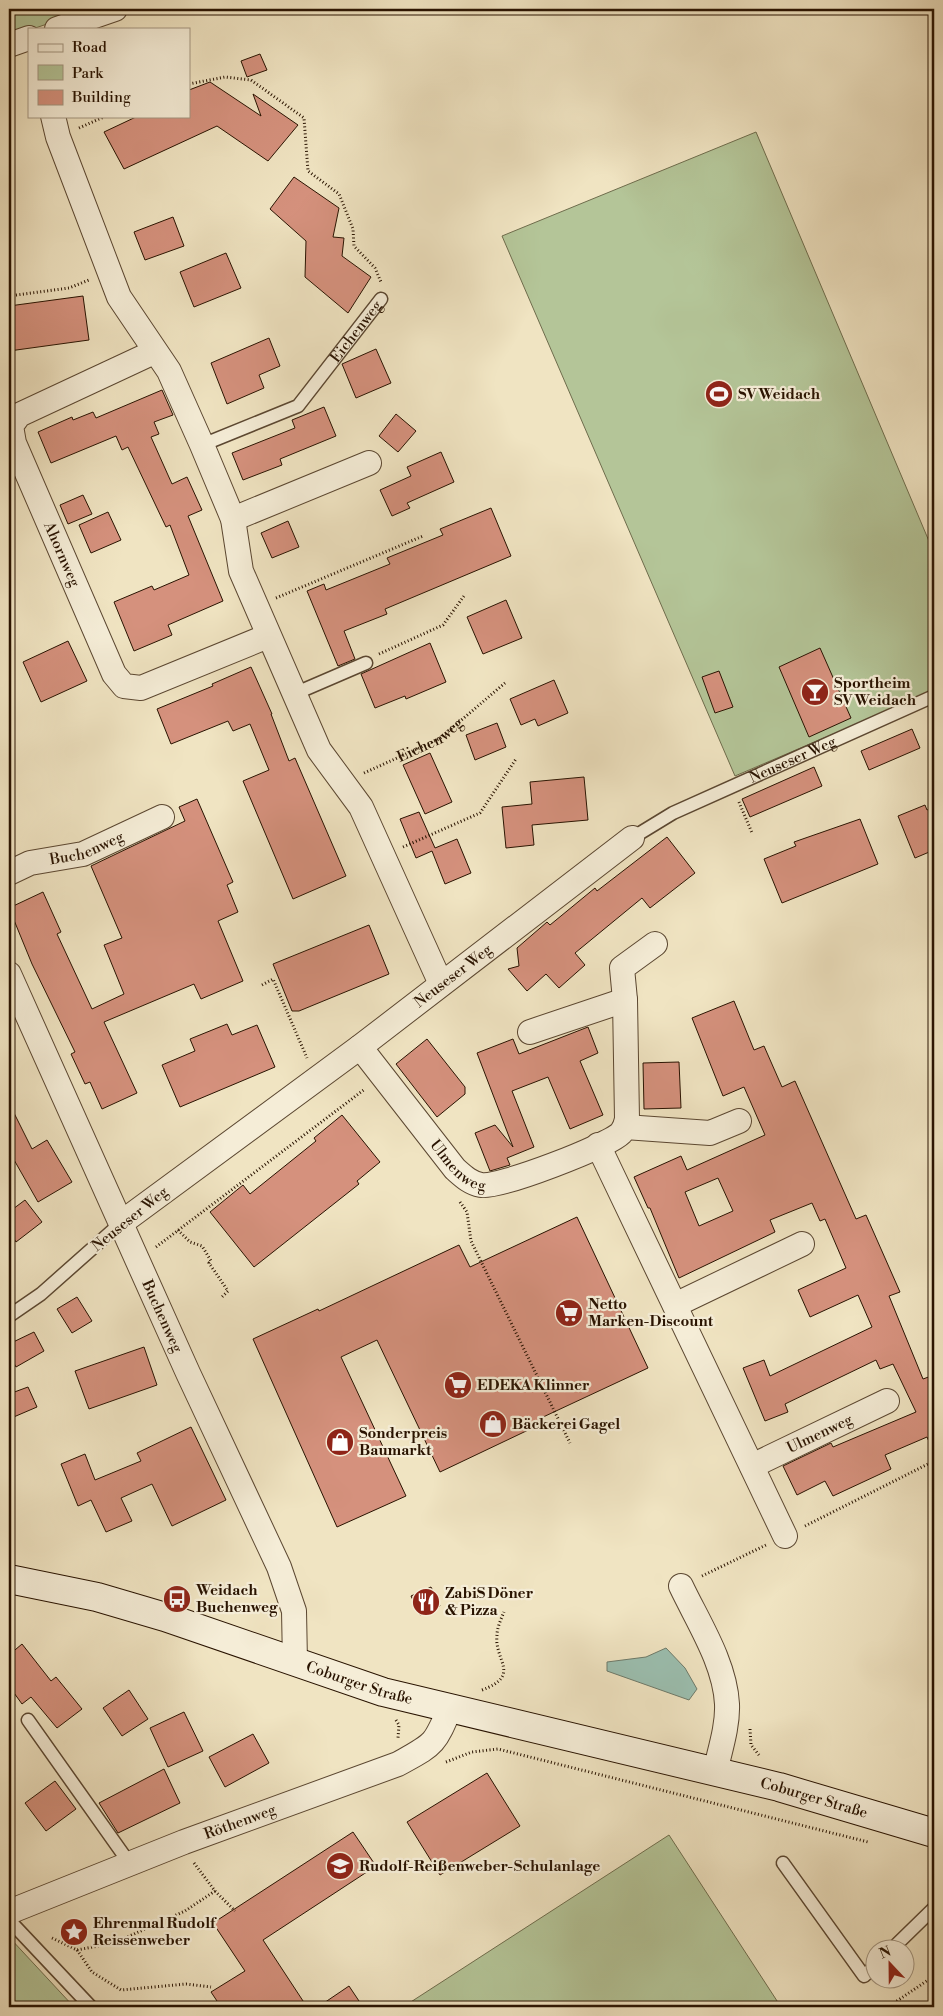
<svg xmlns="http://www.w3.org/2000/svg" width="943" height="2016" viewBox="0 0 943 2016" font-family="'Libre Bodoni',serif">
<style>
.green{fill:#b4c598;stroke:#6e6c4c}
.water{fill:#9bbfb0;stroke:#6d7a6a}
.building{fill:#d5917d;stroke:#291301;fill-rule:evenodd}
.lines{fill:none;stroke-linecap:round;stroke-linejoin:round}
.service-casing{stroke:#5b4731;stroke-width:15}
.minor-casing{stroke:#5b4731;stroke-width:26}
.secondary-casing{stroke:#291301;stroke-width:30}
.path{stroke:#291301;stroke-width:3;stroke-dasharray:1 2.5;stroke-linecap:butt}
.service{stroke:#f5edd7;stroke-width:12}
.minor{stroke:#f5edd7;stroke-width:24}
.secondary{stroke:#f5edd7;stroke-width:28}
.labels{text-anchor:middle;dominant-baseline:central;stroke-width:4.5;stroke-linejoin:round;paint-order:stroke}
.street-label{font-size:15px;fill:#291301;stroke:#f5edd7}
.poi-label{font-size:15px;font-weight:bold;fill:#291301;stroke:#f5edd7;text-anchor:start}
</style>
<rect width="100%" height="100%" fill="#f0e4c2"/>
<filter id="stains"><feTurbulence type="fractalNoise" baseFrequency=".004" numOctaves="4"/><feColorMatrix values="0 0 0 0 .2 0 0 0 0 .09 0 0 0 0 .02 0 0 0 .5 -.17"/></filter>
<radialGradient id="worn" r=".72"><stop offset=".6" stop-color="#630" stop-opacity="0"/><stop offset="1" stop-color="#630" stop-opacity=".3"/></radialGradient>
<path class="green" d="M9 9H91L9 37Z
M756 132 934 553V691L735 776 502 236Z
M669 1835 781 2007H403Z
M9 1937 74 2007H9Z"/>
<path class="water" d="M666 1648 685 1668 697 1689 689 1700 607 1671V1662L646 1657Z"/>
<path class="building" d="M260 54 267 70 247 77 241 61Z
M210 82 261 116 253 94 298 125 268 161 217 126 124 169 104 132 138 116H189V90Z
M294 177 339 208 333 237 344 238 342 256 371 277 348 313 305 277 306 241 270 209Z
M173 217 184 246 145 260 134 232Z
M226 253 241 288 194 307 180 272Z
M83 296 89 340 9 351V306Z
M269 338 280 366 259 375 264 388 227 404 211 363Z
M376 349 391 383 356 398 342 364Z
M162 390 173 415 154 422 159 434 151 437 172 484 187 477 202 510 188 516 223 601 168 625 172 635 134 651 114 602 152 586 154 590 189 575 170 525 166 527 128 447 122 450 116 436 51 463 38 432 72 417 73 420 93 412 96 418Z
M324 407 336 436 280 459 282 465 243 480 232 453 295 428 292 420Z
M396 414 416 431 398 452 379 436Z
M441 452 454 482 407 503 410 508 392 516 380 490 411 476 407 467Z
M83 495 92 514 68 524 60 505Z
M491 508 511 556 385 609 387 614 344 631 355 659 338 666 307 591 324 584 326 590 390 564 387 558 443 535 440 529Z
M108 512 121 540 91 553 79 525Z
M288 521 299 547 272 558 261 533Z
M506 600 522 638 483 654 467 617Z
M68 641 87 681 41 702 23 662Z
M430 643 446 682 406 699 405 696 375 708 361 674Z
M820 648 851 718 809 737 779 667Z
M251 667 272 714H271L289 761 295 758 346 876 293 899 243 781 269 770 250 724 233 731 228 721 171 744 157 709 213 686 212 684Z
M719 671 733 707 715 713 702 677Z
M554 680 568 713 538 726 535 719 521 725 510 699Z
M497 723 506 747 475 760 466 735Z
M912 729 920 748 869 770 861 751Z
M430 753 452 802 425 814 403 765Z
M814 767 822 786 750 817 742 799Z
M584 777 588 820 532 825 534 845 506 848 502 807 532 804 530 782Z
M197 799 233 882 227 885 238 912 218 921 243 981 201 999 194 984 104 1022 137 1093 102 1109 90 1082 85 1084 71 1054 75 1052 32 964 9 908 43 892 61 932 57 934 92 1009 124 994 104 945 122 938 91 866 185 821 179 807Z
M925 805 927 810 934 807V850L915 858 898 816Z
M419 812 435 848 457 839 471 873 445 884 432 851 416 858 400 819Z
M860 819 878 864 782 903 764 859 796 846 794 842Z
M667 837 695 873 650 908 642 898 575 953 585 965 559 988 546 974 527 991 508 969 519 966 517 948 547 922 550 925 595 888 597 891Z
M369 925 389 974 299 1011H292L273 964Z
M734 1001 754 1050 764 1046 782 1087 795 1081 856 1219 866 1215 900 1292 889 1296 923 1379 934 1375V1453L927 1437 885 1455 891 1469 833 1496 825 1481 797 1495 783 1466 831 1443 833 1447 916 1412 893 1364 880 1369 876 1360 785 1404 788 1412 765 1421 743 1368 764 1360 770 1376 872 1327 858 1295 810 1317 798 1290 846 1268 825 1219 820 1221 812 1203 770 1220 775 1232 679 1278 650 1208H648L634 1177 681 1156 687 1170 765 1135 744 1087 723 1096 692 1018ZM718 1178 733 1211 699 1226 685 1192Z
M227 1024 232 1035 257 1025 275 1067 180 1107 162 1065 195 1051 190 1039Z
M588 1027 598 1053 580 1061 603 1115 570 1129 548 1077 512 1091 534 1147 507 1158 510 1165 490 1171 475 1133 495 1125 513 1147 477 1053 513 1039 519 1054Z
M427 1039 465 1087V1094L437 1117 396 1064Z
M679 1062 681 1108 644 1109 643 1063Z
M9 1103 32 1149 47 1140 72 1182 38 1202 9 1151Z
M342 1115 380 1162 357 1181 359 1184 254 1267 210 1212 243 1185 250 1194 316 1141 314 1138Z
M25 1200 42 1222 16 1242 9 1230V1212Z
M577 1217 648 1368 541 1418 543 1423 440 1472 377 1340 341 1357 406 1496 337 1527 253 1339 318 1309 319 1311 459 1245 470 1267Z
M77 1297 92 1321 72 1333 57 1309Z
M34 1332 44 1351 16 1367 9 1354V1344Z
M144 1347 157 1385 89 1409 75 1371Z
M28 1387 37 1407 9 1419V1394Z
M191 1427 226 1500 172 1526 152 1484 121 1498 132 1521 106 1532 91 1500 78 1506 61 1464 85 1454 95 1480 141 1461 137 1453Z
M431 1587 440 1606 420 1615 411 1596Z
M22 1644 51 1681 56 1677 82 1709 57 1728 31 1697 22 1704 9 1686V1655Z
M129 1690 148 1719 122 1736 103 1708Z
M184 1712 203 1751 168 1767 150 1728Z
M253 1734 269 1763 225 1787 209 1757Z
M164 1769 180 1803 118 1833 99 1803Z
M487 1773 520 1826 440 1875 407 1822Z
M55 1781 76 1809 46 1831 25 1803Z
M353 1832 376 1866 263 1940 307 2007H221L211 1992 245 1971 213 1923Z
M349 1986 363 2007H318Z"/>
<g class="lines">
<defs>
<g id="service">
<path id="s2" d="M202 445 298 406 381 299"/>
<path d="M294 694 366 663"/>
<path id="s3" d="M632 838 673 813 934 696"/>
<path d="M9 1316 41 1294 121 1223"/>
<path d="M28 1720 130 1864"/>
<path d="M783 1863 864 1976 876 1965"/>
<path d="M9 1920 91 2007"/>
<path d="M893 1948 934 1908"/>
</g>
<g id="minor">
<path d="M57 29 115 9"/>
<path d="M9 45 29 38"/>
<path d="M53 116 58 137 119 297 169 371 202 445 233 519 241 571 319 750 361 807 441 984"/>
<path id="s4" d="M154 352 19 415 11 426 14 443 114 674 124 686 141 688 268 636"/>
<path d="M233 519 369 463"/>
<path id="s5" d="M9 873 30 863 83 854 162 817"/>
<path id="s6" d="M9 974 188 1373 279 1567 294 1611 295 1662"/>
<path d="M530 1032 625 1000"/>
<path id="s7" d="M360 1047 455 1169C463 1176 470 1183 481 1185 500 1188 608 1146 621 1133 625 1128 626 1124 627 1119L625 1000 622 968 655 944"/>
<path d="M625 1127 710 1133 739 1121"/>
<path d="M598 1145 785 1536"/>
<path id="s8" d="M121 1223 360 1047 632 838"/>
<path d="M675 1305 802 1244"/>
<path id="s9" d="M752 1466 887 1401"/>
<path d="M681 1586C698 1622 725 1663 727 1704 728 1726 720 1750 715 1772"/>
<path id="s10" d="M9 1912 184 1842 398 1764C434 1744 434 1746 450 1708"/>
</g>
<g id="secondary">
<path id="s11" d="M9 1579 97 1597 165 1617 383 1692 779 1787 934 1833"/>
</g>
</defs>
<use href="#service" class="service-casing"/>
<use href="#minor" class="minor-casing"/>
<use href="#secondary" class="secondary-casing"/>
<g class="path">
<path d="M189 84 225 77 251 80 304 118 308 171 339 194 353 229 354 246 375 268 381 282"/>
<path d="M79 128 106 116"/>
<path d="M9 296 69 288 89 280"/>
<path d="M276 598 423 536"/>
<path d="M379 654 443 625 464 596"/>
<path id="s1" d="M364 773 439 739 505 683"/>
<path d="M739 802 752 833"/>
<path d="M403 847 480 813 516 759"/>
<path d="M262 985 273 979 307 1058"/>
<path d="M460 1202 467 1212 471 1241 570 1443"/>
<path d="M178 1230 190 1242 202 1246 211 1261 209 1263 228 1291 222 1297"/>
<path d="M156 1247 365 1089"/>
<path d="M805 1526 934 1461"/>
<path d="M702 1576 766 1545"/>
<path d="M482 1690C522 1675 494 1661 497 1635 497 1628 501 1619 504 1612"/>
<path d="M396 1720 399 1725 398 1738"/>
<path d="M750 1729 751 1745 759 1755"/>
<path d="M446 1762 472 1752 498 1749 868 1842"/>
<path d="M194 1863 215 1891 235 1911"/>
<path d="M52 1938 77 1950 114 1943 185 1911 215 1891"/>
<path d="M77 1950 92 1972 121 1990 186 1984 211 1987"/>
<path d="M888 2007 934 1976"/>
</g>
<use href="#service" class="service"/>
<use href="#minor" class="minor"/>
<use href="#secondary" class="secondary"/>
</g>
<defs>
<symbol id="stadium-disc" viewBox="-11 -11 22 22"><circle r="9.5" fill="#8f2418" stroke="#f5edd7"/><path d="M0-5a6.5 5 0 1 0 0 10a6.5 5 0 1 0 0-10ZM-3.5-1.8h7v3.6h-7Z" fill="#fff"/></symbol>
<symbol id="bar-disc" viewBox="-11 -11 22 22"><circle r="9.5" fill="#8f2418" stroke="#f5edd7"/><path d="M-6-5H6L.8 .8V4.5H3.5V6h-7V4.5H-.8V.8Z" fill="#fff"/></symbol>
<symbol id="supermarket-disc" viewBox="-11 -11 22 22"><circle r="9.5" fill="#8f2418" stroke="#f5edd7"/><path d="M-6-5.5h2.5l.6 2H6L4.5 2H-2.5L-4.4-4H-6ZM-1.5 3.2a1.3 1.3 0 1 0 .1 0ZM3 3.2a1.3 1.3 0 1 0 .1 0Z" fill="#fff"/></symbol>
<symbol id="shop-disc" viewBox="-11 -11 22 22"><circle r="9.5" fill="#8f2418" stroke="#f5edd7"/><path d="M-5-2.5h2.3a2.7 3.5 0 0 1 5.4 0H5L5.5 6h-11ZM-1.5-2.5h3a1.5 2.3 0 0 0-3 0Z" fill="#fff"/></symbol>
<symbol id="bus-disc" viewBox="-11 -11 22 22"><circle r="9.5" fill="#8f2418" stroke="#f5edd7"/><path d="M-5-6H5V4H4V6H2V4H-2V6H-4V4H-5ZM-3.5-4V0h7V-4ZM-3.5 1.2v1.5H-2V1.2ZM2 1.2v1.5H3.5V1.2Z" fill="#fff"/></symbol>
<symbol id="restaurant-disc" viewBox="-11 -11 22 22"><circle r="9.5" fill="#8f2418" stroke="#f5edd7"/><path d="M-5-6h1v4h1v-4h1v4h1v-4h1v5L-1.5 .5V6h-2V.5L-5-1ZM5-6V6H3V1.5H1.5Q1.5-4 5-6Z" fill="#fff"/></symbol>
<symbol id="school-disc" viewBox="-11 -11 22 22"><circle r="9.5" fill="#8f2418" stroke="#f5edd7"/><path d="M0-5L7-2L0 1L-7-2ZM-4 1L0 2.5L4 1V4Q0 6-4 4Z" fill="#fff"/></symbol>
<symbol id="sight-disc" viewBox="-11 -11 22 22"><circle r="9.5" fill="#8f2418" stroke="#f5edd7"/><path d="M0-6L1.8-2.2L6-1.7L2.9 1.2L3.7 5.4L0 3.3L-3.7 5.4L-2.9 1.2L-6-1.7L-1.8-2.2Z" fill="#fff"/></symbol>
</defs>
<g fill-rule="evenodd">
<use href="#stadium-disc" x="703" y="378" width="32" height="32"/>
<use href="#bar-disc" x="799" y="676" width="32" height="32"/>
<use href="#supermarket-disc" x="553" y="1297" width="32" height="32"/>
<use href="#supermarket-disc" x="442" y="1369" width="32" height="32"/>
<use href="#shop-disc" x="477" y="1408" width="32" height="32"/>
<use href="#shop-disc" x="324" y="1426" width="32" height="32"/>
<use href="#bus-disc" x="161" y="1583" width="32" height="32"/>
<use href="#restaurant-disc" x="410" y="1586" width="32" height="32"/>
<use href="#school-disc" x="324" y="1850" width="32" height="32"/>
<use href="#sight-disc" x="58" y="1916" width="32" height="32"/>
</g>
<g class="labels">
<g class="street-label">
<text stroke="none"><textPath href="#s2" startOffset="198">Eichenweg</textPath></text>
<text stroke="none"><textPath href="#s4" startOffset="301">Ahornweg</textPath></text>
<text stroke="none"><textPath href="#s1" startOffset="74">Eichenweg</textPath></text>
<text stroke="none"><textPath href="#s3" startOffset="179">Neuseser Weg</textPath></text>
<text stroke="none"><textPath href="#s5" startOffset="82">Buchenweg</textPath></text>
<text stroke="none"><textPath href="#s8" startOffset="414">Neuseser Weg</textPath></text>
<text stroke="none"><textPath href="#s7" startOffset="155">Ulmenweg</textPath></text>
<text transform="translate(130 1219) rotate(-39)">Neuseser Weg</text>
<text stroke="none"><textPath href="#s6" startOffset="375">Buchenweg</textPath></text>
<text stroke="none"><textPath href="#s9" startOffset="75">Ulmenweg</textPath></text>
<text stroke="none"><textPath href="#s11" startOffset="366">Coburger Straße</textPath></text>
<text stroke="none"><textPath href="#s11" startOffset="835">Coburger Straße</textPath></text>
<text stroke="none"><textPath href="#s10" startOffset="248">Röthenweg</textPath></text>
</g>
<g class="poi-label">
<text x="738" y="394">SV Weidach</text>
<text x="834" y="683">Sportheim<tspan x="834" dy="17">SV Weidach</tspan></text>
<text x="588" y="1304">Netto<tspan x="588" dy="17">Marken-Discount</tspan></text>
<text x="477" y="1385">EDEKA Klinner</text>
<text x="512" y="1424">Bäckerei Gagel</text>
<text x="359" y="1433">Sonderpreis<tspan x="359" dy="17">Baumarkt</tspan></text>
<text x="196" y="1590">Weidach<tspan x="196" dy="17">Buchenweg</tspan></text>
<text x="445" y="1593">ZabiS Döner<tspan x="445" dy="17">&amp; Pizza</tspan></text>
<text x="359" y="1866">Rudolf-Reißenweber-Schulanlage</text>
<text x="93" y="1923">Ehrenmal Rudolf<tspan x="93" dy="17">Reissenweber</tspan></text>
</g>
</g>
<rect width="943" height="2016" fill="none" stroke="#f0e4c2" stroke-width="30"/>
<rect x="10" y="10" width="923" height="1996" fill="none" stroke="#291301" stroke-width="2.5"/>
<rect x="15" y="15" width="913" height="1986" fill="none" stroke="#291301"/>
<rect x="28" y="28" width="162" height="90" fill="#f5edd7" stroke="#a39681"/>
<rect x="38" y="44" width="25" height="8" fill="#f5edd7" stroke="#a39681"/>
<text x="72" y="52" font-size="15" fill="#291301">Road</text>
<rect x="38" y="65" width="25" height="15" fill="#b4c598" stroke="#a39681"/>
<text x="72" y="78" font-size="15" fill="#291301">Park</text>
<rect x="38" y="90" width="25" height="15" fill="#d5917d" stroke="#a39681"/>
<text x="72" y="102" font-size="15" fill="#291301">Building</text>
<g transform="translate(890 1964) rotate(338)"><circle r="24" fill="#f5edd7" stroke="#a39681"/>
<path d="M0-4L9 19L0 12L-9 19Z" fill="#8f2418"/>
<text y="-8" font-size="14" font-weight="bold" text-anchor="middle" fill="#291301">N</text>
</g>
<rect width="100%" height="100%" filter="url(#stains)"/>
<rect width="100%" height="100%" fill="url(#worn)"/>
</svg>
